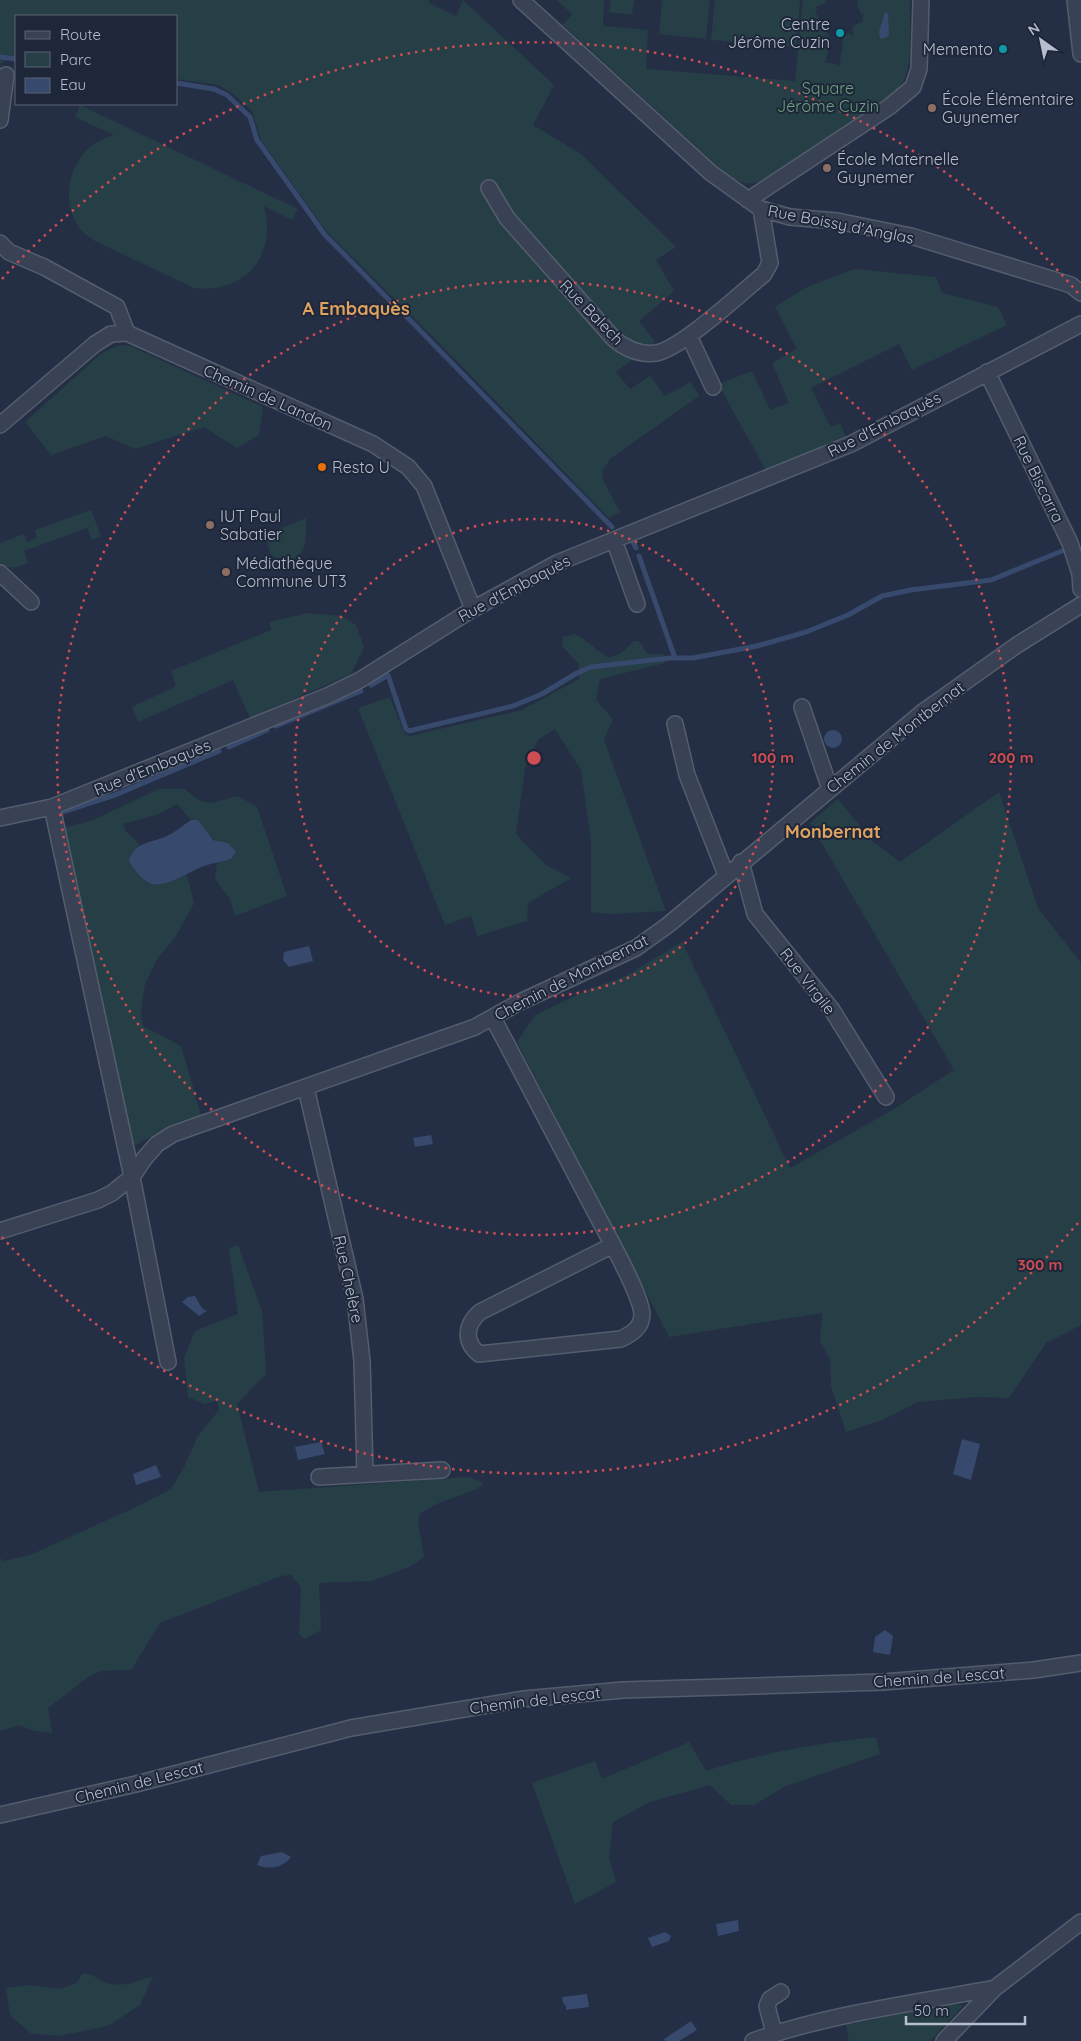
<svg xmlns="http://www.w3.org/2000/svg" width="1081" height="2041" viewBox="0 0 1081 2041" font-family="Quicksand,sans-serif">
<style>
.green{fill:#263f46}
.water{fill:#37496d}
.lines{fill:none;stroke-linecap:round;stroke-linejoin:round}
.stream{stroke:#37496d;stroke-width:5}
.minor-casing{stroke:#545d6e;stroke-width:18}
.minor{stroke:#394254;stroke-width:15}
.ring{fill:none;stroke:#ce4d52;stroke-width:2.5;stroke-dasharray:2.5 5}
.culture-dot{fill:#0f9aa8;stroke:#1e2739;stroke-width:2}
.education-dot{fill:#8d6e63;stroke:#1e2739;stroke-width:2}
.food-dot{fill:#e8710a;stroke:#1e2739;stroke-width:2}
.labels{text-anchor:middle;dominant-baseline:central;stroke-width:4;stroke-linejoin:round;paint-order:stroke}
.poi-label{font-size:16px;fill:#b6bdce;stroke:#1e2739;text-anchor:start}
.park-label{font-size:16px;fill:#6ba17c;stroke:#1e2739}
.street-label{font-size:16px;fill:#b6bdce;stroke:#1e2739}
.neighbourhood-label{font-size:18px;font-weight:bold;fill:#e0a25f;stroke:#1e2739}
.centre{fill:#ce4d52;stroke:#1e2739;stroke-width:2.5}
.ring-label{font-size:15px;text-anchor:middle;font-weight:bold;fill:#ce4d52;stroke:#1e2739;stroke-width:4;stroke-linejoin:round;paint-order:stroke}
</style>
<rect width="100%" height="100%" fill="#242f45"/>
<path class="green" d="M0 0H429V3L456 16 463 0 554 85 533 125 581 154 676 247 656 260 674 291 639 321 655 342 616 372 630 389 650 376 665 396 691 382 699 396 610 459 602 472 603 480 620 512 609 518 454 358 327 232 261 140 252 111 231 92 218 85 176 79V16H16V55L1 63 0 70Z
M557 0H604L603 26 648 30 646 69 795 81 803 0H825V3L815 7 817 9 815 14 817 15 823 27 821 29 822 32 825 30 829 36 828 47 826 48 828 50 826 60 824 62 840 65 841 52 843 50 842 49 843 37 849 33 852 36 854 34 852 31 854 26 864 21 862 20 864 13 861 14 859 8H857L858 0H910C909 20 913 61 905 77 901 87 893 93 884 100L764 181C745 186 740 183 724 172L563 25 572 14Z
M611 0H634L632 15 609 12Z
M662 0H710L706 39 659 34Z
M715 0H800L796 47 711 40Z
M80 105 298 209 292 220 263 206C275 238 260 277 224 286 214 289 204 289 194 288L95 241C91 238 86 235 83 232 61 209 66 167 90 147 97 141 105 138 114 135L75 117Z
M854 269 936 277 942 293 998 307 1007 325 912 370 899 344 811 388 831 427 840 423 846 437 766 470 718 384 752 371 770 410 789 403 772 363 797 349 775 307 805 288Z
M128 345 263 407 259 435 237 448 204 427 135 449 106 436 51 455 25 422 102 353 117 346Z
M91 510 101 536 92 540 87 528 24 551 28 563C18 567 10 570 0 564V543L24 534 27 542 37 538 35 530Z
M306 518C306 543 308 556 281 565L270 553 266 537 274 531Z
M308 613 341 616 356 625 364 647 351 674 250 718 233 680 138 722 132 707 176 686 171 671 271 630 269 622Z
M575 634C589 641 596 651 610 658L621 653 634 641H639L648 654H663L665 663 600 679 596 700 613 719 604 740 666 911 610 914 591 912V840L581 770 555 729 538 740 525 768 516 834 546 865 571 878 528 903 527 921 477 936 471 916 445 925 358 708 390 697 404 733 410 736 522 710 579 679V664L562 646 563 637Z
M159 789H185C207 810 212 802 238 796L257 807 287 896 235 916 230 899 215 879 217 863 231 859 228 843 213 840 198 820H191L177 804 156 815 123 824 125 830 140 845 132 852 129 862C133 866 135 871 139 874 157 891 167 882 187 875L194 903 176 936 157 959 145 984 141 1011 143 1026 181 1046 201 1115 175 1123 132 1147 63 828 91 821Z
M999 792 1038 908 1081 963V1325L1046 1343 1009 1398 976 1397 918 1402 882 1420 846 1432 831 1386 830 1359 820 1341 822 1313 669 1337 517 1042 535 1015 590 989 626 976 682 942 790 1168 894 1109 954 1070 810 823 838 799 872 841 900 862Z
M238 1245 262 1311 266 1374 237 1404 259 1492 468 1477 482 1482 483 1485 477 1489 439 1503 420 1513 418 1522 424 1557 409 1567 372 1581 319 1583 321 1630 305 1639 299 1634 301 1587 291 1575 281 1576 160 1623 131 1670 100 1671 87 1678 48 1708 52 1733 35 1731 19 1725 0 1731V1558L3 1561 30 1555 134 1508 171 1489 184 1467 198 1436 219 1410 217 1400 205 1404 188 1397 184 1358 195 1331 238 1314 229 1248Z
M876 1737 880 1754 786 1786 754 1805H731L710 1785 650 1802 613 1822 609 1857 616 1882 575 1904 532 1783 595 1761 602 1779 689 1742 706 1771C761 1753 819 1743 876 1737Z
M82 1974C96 1974 93 1977 104 1982 120 1989 138 1981 153 1976L140 2005 108 2026 59 2036 30 2033 10 2015 6 1988 30 1985 60 1989 77 1983Z
M953 2003 963 2006 930 2041H849L846 2025Z"/>
<path class="water" d="M885 12 888 13 889 34 887 37 882 39 880 38 879 32Z
M824 739a9 9 0 1 1 18 0a9 9 0 1 1-18 0Z
M191 820H198L213 840 228 843 236 852 231 859C222 862 213 863 204 866 192 870 164 890 150 883 140 879 135 869 129 862 132 842 152 843 167 836 176 832 183 825 191 820Z
M309 946 313 961 289 967 283 960 284 952Z
M431 1135 433 1144 415 1147 413 1138Z
M195 1296 202 1308 207 1311 199 1316 182 1302 188 1297Z
M962 1439 980 1444 971 1480 953 1474Z
M321 1442 325 1454 298 1460 295 1447Z
M156 1465 161 1477 136 1485 133 1474Z
M885 1630 893 1636 890 1655 873 1652 875 1637Z
M282 1852 291 1857C283 1868 269 1870 257 1865L261 1856Z
M738 1920 739 1931 718 1936 716 1924Z
M665 1932 671 1936 669 1941 652 1947 648 1938Z
M587 1994 589 2007 566 2010V2006L563 2003 562 1997Z
M691 2021 697 2030 679 2041H665L664 2039Z"/>
<g class="lines">
<path class="stream" d="M0 57 16 59
M176 83 214 89 227 95 250 117 257 140 325 235 399 310
M405 315 612 527
M632 540 636 548
M639 556 675 658
M371 685 388 675 406 729 409 731 513 706 542 694 577 673 591 667 670 658H693L757 646 806 632 848 615 882 596 911 590 991 580 1062 551
M276 726 361 691
M229 747 267 730
M62 812 115 795 219 751"/>
<defs>
<path id="minor" d="M521 0 711 173 761 209 790 217 837 221 911 236 1071 285 1081 293
M1075 0 1081 54
M0 120 6 75
M489 188 507 218 614 339C626 349 640 355 656 353 681 349 742 292 764 274L770 263 761 209
M748 200 889 107 913 87 919 69 921 0
M0 243 9 252 44 267 117 307 127 333
M689 336 713 387
M987 372 1070 543 1080 574 1081 589
M0 425 95 344 111 334 127 333 373 444 408 467 424 486 473 609
M614 540 637 604
M0 573 31 602
M802 707 830 789
M675 724 687 775 726 875
M52 807 132 1177 168 1362
M0 818 52 807 327 696 360 680 473 609 557 563 851 444 1081 324
M741 862 755 914 832 1010 886 1097
M493 1018C529 1085 564 1153 600 1221 610 1240 641 1295 642 1314 642 1328 631 1334 621 1339L479 1354C463 1341 466 1324 480 1312L613 1245
M306 1088 355 1299 362 1361 365 1474
M0 1231 98 1200 112 1193 132 1177 144 1159 157 1144 173 1134 475 1027 520 1002 636 948 668 925 924 711 1017 645 1081 605
M319 1477 442 1470
M0 1815 136 1784 351 1728 524 1699 623 1690 883 1682 1034 1670 1081 1663
M774 2033 767 2006 770 1999 781 1992
M753 2041C828 2014 916 2003 995 1988
M944 2041 995 1988 1081 1922"/>
</defs>
<use href="#minor" class="minor-casing"/>
<use href="#minor" class="minor"/>
</g>
<g class="ring">
<circle cx="534" cy="758" r="239"/>
<circle cx="534" cy="758" r="477"/>
<path d="M1078 1223A716 716 0 0 1 2 1237M2 279A716 716 0 0 1 1078 293"/>
</g>
<g class="culture-dot">
<circle cx="840" cy="33" r="5"/>
<circle cx="1003" cy="49" r="5"/>
</g>
<g class="education-dot">
<circle cx="932" cy="108" r="5"/>
<circle cx="827" cy="168" r="5"/>
<circle cx="210" cy="525" r="5"/>
<circle cx="226" cy="572" r="5"/>
</g>
<circle class="food-dot" cx="322" cy="467" r="5"/>
<g class="labels">
<g class="poi-label">
<text x="830" y="24" text-anchor="end">Centre<tspan x="830" dy="18">Jérôme Cuzin</tspan></text>
<text x="993" y="49" text-anchor="end">Memento</text>
<text x="942" y="99">École Élémentaire<tspan x="942" dy="18">Guynemer</tspan></text>
<text x="837" y="159">École Maternelle<tspan x="837" dy="18">Guynemer</tspan></text>
<text x="332" y="467">Resto U</text>
<text x="220" y="516">IUT Paul<tspan x="220" dy="18">Sabatier</tspan></text>
<text x="236" y="563">Médiathèque<tspan x="236" dy="18">Commune UT3</tspan></text>
</g>
<g class="park-label">
<text x="828" y="88">Square<tspan x="828" dy="18">Jérôme Cuzin</tspan></text>
</g>
<g class="street-label">
<text transform="translate(841 224) rotate(11)">Rue Boissy d'Anglas</text>
<text transform="translate(592 312) rotate(46)">Rue Balech</text>
<text transform="translate(268 397) rotate(24)">Chemin de Landon</text>
<text transform="translate(884 424) rotate(-27)">Rue d'Embaquès</text>
<text transform="translate(1039 479) rotate(64)">Rue Biscarra</text>
<text transform="translate(514 588) rotate(-28)">Rue d'Embaquès</text>
<text transform="translate(895 737) rotate(-38)">Chemin de Montbernat</text>
<text transform="translate(152 767) rotate(-22)">Rue d'Embaquès</text>
<text transform="translate(571 977) rotate(-27)">Chemin de Montbernat</text>
<text transform="translate(808 981) rotate(52)">Rue Virgile</text>
<text transform="translate(349 1279) rotate(78)">Rue Chelère</text>
<text transform="translate(939 1677) rotate(-4)">Chemin de Lescat</text>
<text transform="translate(535 1700) rotate(-7)">Chemin de Lescat</text>
<text transform="translate(139 1782) rotate(-14)">Chemin de Lescat</text>
</g>
<g class="neighbourhood-label">
<text x="356" y="308">A Embaquès</text>
<text x="833" y="831">Monbernat</text>
</g>
</g>
<circle cx="534" cy="758" r="8" class="centre"/>
<g class="ring-label">
<text x="773" y="763">100 m</text>
<text x="1011" y="763">200 m</text>
<text x="1040" y="1270">300 m</text>
</g>
<rect x="15" y="15" width="162" height="90" fill="#1e2739" stroke="#5b6375"/>
<rect x="25" y="31" width="25" height="8" fill="#394254" stroke="#5b6375"/>
<text x="60" y="40" font-size="15" fill="#b6bdce">Route</text>
<rect x="25" y="52" width="25" height="15" fill="#263f46" stroke="#5b6375"/>
<text x="60" y="65" font-size="15" fill="#b6bdce">Parc</text>
<rect x="25" y="78" width="25" height="15" fill="#37496d" stroke="#5b6375"/>
<text x="60" y="90" font-size="15" fill="#b6bdce">Eau</text>
<g transform="translate(1041 40) rotate(327)" stroke="#1e2739" stroke-width="4" paint-order="stroke">
<path d="M0-4L9 19L0 12L-9 19Z" fill="#b6bdce"/>
<text y="-8" font-size="14" font-weight="bold" text-anchor="middle" fill="#b6bdce">N</text>
</g>
<path d="M906 2016v8h119v-8" fill="none" stroke="#b6bdce" stroke-width="2.5"/>
<text x="914" y="2016" font-size="15" fill="#b6bdce" stroke="#1e2739" stroke-width="4" paint-order="stroke">50 m</text>
</svg>
